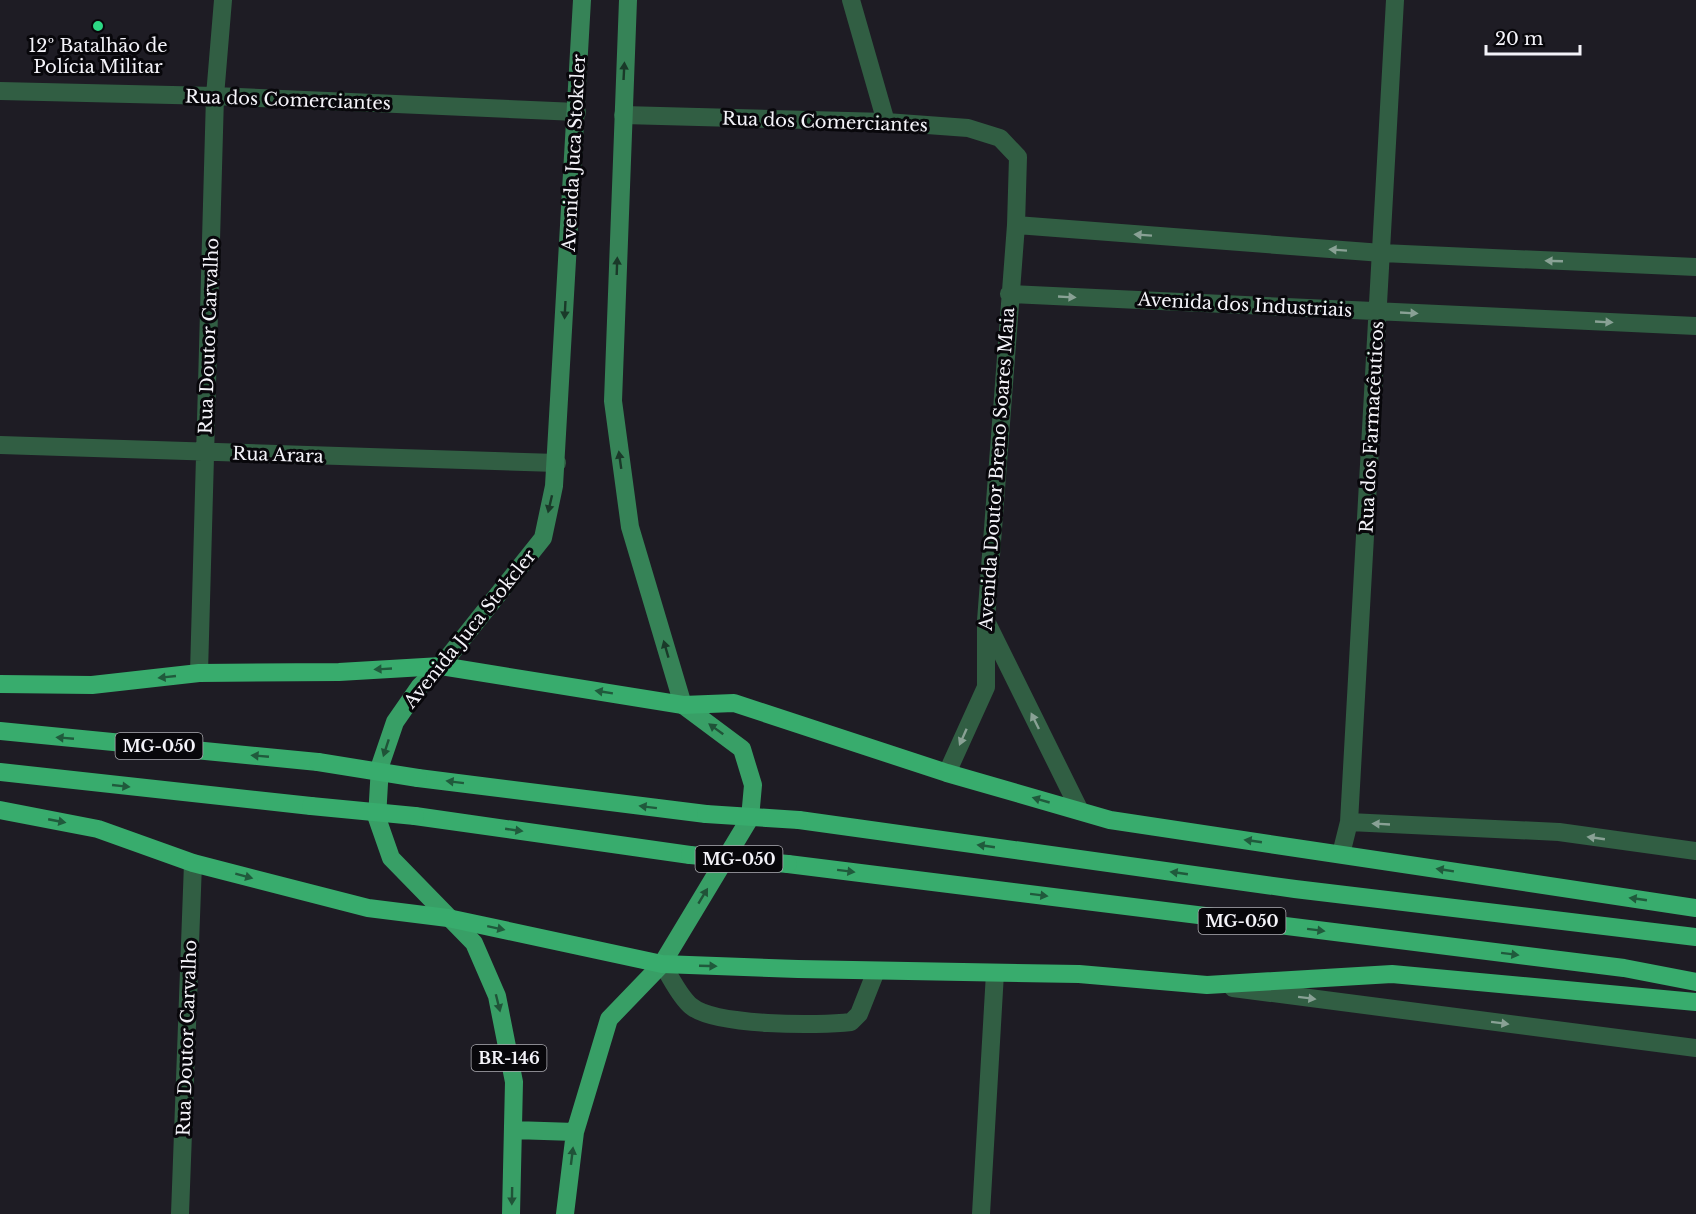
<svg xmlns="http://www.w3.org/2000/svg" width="1696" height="1214" viewBox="0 0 1696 1214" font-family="'Libre Baskerville',serif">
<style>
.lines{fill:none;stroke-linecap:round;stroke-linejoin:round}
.service{stroke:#315e43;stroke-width:18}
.minor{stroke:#315e43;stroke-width:18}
.secondary{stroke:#368357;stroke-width:18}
.primary{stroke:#389f66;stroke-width:18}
.trunk{stroke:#38ac6d;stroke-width:18}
.trunk-bridge{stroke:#38ac6d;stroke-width:18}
.oneway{fill:#1a3929}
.oneway2{fill:#89a195}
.oneway3{fill:#205a3c}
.oneway4{fill:#205338}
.poi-dot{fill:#2cd884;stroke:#08070b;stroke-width:2}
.labels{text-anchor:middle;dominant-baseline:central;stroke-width:6;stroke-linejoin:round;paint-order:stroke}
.shield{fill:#08070b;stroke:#adacb2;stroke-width:1.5}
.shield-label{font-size:16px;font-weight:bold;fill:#f4f3f9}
.poi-label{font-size:18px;fill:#f4f3f9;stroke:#08070b}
.street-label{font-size:18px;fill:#f4f3f9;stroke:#08070b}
</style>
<rect width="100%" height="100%" fill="#1e1c24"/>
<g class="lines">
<path class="service" d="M662 964C671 977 679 996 691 1006 714 1026 819 1026 851 1022L859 1014 876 971"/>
<path class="minor" d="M851 0 886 122
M0 91 215 96 577 112
M623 115 886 122 968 128 1000 138 1018 157 1016 225 986 621V687L947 773
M1016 225 1382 253 1696 267
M1009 294 1696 326
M0 445 557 463
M988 625 1080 811
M199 673 215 96 223 0
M1349 822 1559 832 1696 851
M1341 854 1349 822 1395 0
M1233 988 1696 1048
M180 1214 193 863
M981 1214 995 973"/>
<path class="secondary" d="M628 0 613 401 630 527 683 705
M441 666 543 538 554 486 582 0"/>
<path class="primary" d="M441 666 420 686 395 722 380 766 377 818 391 858 474 943 497 996 514 1082 511 1214
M513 1130 575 1132
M565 1214 575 1132 609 1019 662 964 750 818 753 785 742 749 683 705"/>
<path class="trunk" d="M0 684 92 685 199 673 339 672 441 666 683 705 734 703 947 773 1110 820 1696 908
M0 731 318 762
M0 772 311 806
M418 778 706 814
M0 810 98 829 193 863 368 908 448 918 662 964 798 969 1079 974 1207 985 1392 974 1696 1002
M415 816 690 855
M799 820 1295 889 1696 937
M788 864 1624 968 1696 982"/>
<path class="trunk-bridge" d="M318 762 418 778
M311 806 415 816
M706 814 799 820
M690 855 788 864"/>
</g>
<defs><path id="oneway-solid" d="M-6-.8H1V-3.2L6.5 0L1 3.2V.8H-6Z" transform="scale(1.5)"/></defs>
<g class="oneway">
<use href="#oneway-solid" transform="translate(624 71) rotate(-87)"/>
<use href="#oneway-solid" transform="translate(617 266) rotate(-88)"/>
<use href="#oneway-solid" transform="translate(565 310) rotate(93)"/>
<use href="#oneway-solid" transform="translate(620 460) rotate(-98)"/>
<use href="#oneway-solid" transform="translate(550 504) rotate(103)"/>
<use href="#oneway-solid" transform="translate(666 649) rotate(-106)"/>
</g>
<g class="oneway2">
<use href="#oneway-solid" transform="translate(1143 235) rotate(-176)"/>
<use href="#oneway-solid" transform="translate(1338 250) rotate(-176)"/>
<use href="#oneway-solid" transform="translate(1554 261) rotate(-178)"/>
<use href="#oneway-solid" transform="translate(1067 297) rotate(3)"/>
<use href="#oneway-solid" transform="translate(1409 313) rotate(3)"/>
<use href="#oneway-solid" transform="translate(1604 322) rotate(3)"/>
<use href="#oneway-solid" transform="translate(1035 721) rotate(-116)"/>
<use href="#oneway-solid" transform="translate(963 737) rotate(114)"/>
<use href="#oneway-solid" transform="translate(1381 824) rotate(-177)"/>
<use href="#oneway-solid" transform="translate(1596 838) rotate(-172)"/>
<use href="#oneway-solid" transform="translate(1307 998) rotate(7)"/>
<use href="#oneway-solid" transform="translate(1500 1023) rotate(7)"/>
</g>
<g class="oneway3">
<use href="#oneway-solid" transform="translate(383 669) rotate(177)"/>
<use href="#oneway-solid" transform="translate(167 677) rotate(174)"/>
<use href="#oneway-solid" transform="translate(604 692) rotate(-171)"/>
<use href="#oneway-solid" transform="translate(65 738) rotate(-175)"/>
<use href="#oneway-solid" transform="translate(260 756) rotate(-175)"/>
<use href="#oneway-solid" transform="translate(455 782) rotate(-173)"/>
<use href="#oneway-solid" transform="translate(121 786) rotate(6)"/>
<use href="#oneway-solid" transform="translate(1041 800) rotate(-164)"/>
<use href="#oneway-solid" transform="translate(648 807) rotate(-173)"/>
<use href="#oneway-solid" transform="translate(57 821) rotate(11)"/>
<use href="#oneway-solid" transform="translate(514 830) rotate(8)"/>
<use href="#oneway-solid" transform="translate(1253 841) rotate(-172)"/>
<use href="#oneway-solid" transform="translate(986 846) rotate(-172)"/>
<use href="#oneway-solid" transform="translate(1445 870) rotate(-171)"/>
<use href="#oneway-solid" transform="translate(846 871) rotate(7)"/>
<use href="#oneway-solid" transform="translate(1179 873) rotate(-172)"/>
<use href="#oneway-solid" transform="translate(244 876) rotate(15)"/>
<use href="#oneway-solid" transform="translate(1039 895) rotate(7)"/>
<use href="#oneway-solid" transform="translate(1638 899) rotate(-172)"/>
<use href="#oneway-solid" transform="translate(496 928) rotate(12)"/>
<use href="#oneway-solid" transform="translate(1316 930) rotate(7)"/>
<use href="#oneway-solid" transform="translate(1510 954) rotate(7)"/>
<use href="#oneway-solid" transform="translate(708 966) rotate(2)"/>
</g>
<g class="oneway4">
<use href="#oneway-solid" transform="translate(716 729) rotate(-144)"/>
<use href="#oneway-solid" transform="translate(386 748) rotate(108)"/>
<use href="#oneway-solid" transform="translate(703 896) rotate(-59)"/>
<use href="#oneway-solid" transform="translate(498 1003) rotate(76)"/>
<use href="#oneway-solid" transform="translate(572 1156) rotate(-83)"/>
<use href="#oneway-solid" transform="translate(512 1196) rotate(91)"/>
</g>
<circle class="poi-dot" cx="98" cy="26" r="6"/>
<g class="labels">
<g class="shield">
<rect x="115.5" y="733" width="87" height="26" rx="4.5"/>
<rect x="695.5" y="846" width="87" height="26" rx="4.5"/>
<rect x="1198.5" y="908" width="87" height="26" rx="4.5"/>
<rect x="471.5" y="1045" width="75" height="26" rx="4.5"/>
</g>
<g class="shield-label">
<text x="159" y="746">MG-050</text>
<text x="739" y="859">MG-050</text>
<text x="1242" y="921">MG-050</text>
<text x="509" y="1058">BR-146</text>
</g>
<g class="poi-label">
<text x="98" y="46">12º Batalhão de<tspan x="98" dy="21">Polícia Militar</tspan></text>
</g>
<g class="street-label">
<text transform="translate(288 100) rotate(2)">Rua dos Comerciantes</text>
<text transform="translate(825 122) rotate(2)">Rua dos Comerciantes</text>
<text transform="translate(574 153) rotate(-87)">Avenida Juca Stokcler</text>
<text transform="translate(1245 305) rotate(3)">Avenida dos Industriais</text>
<text transform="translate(209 336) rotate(-88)">Rua Doutor Carvalho</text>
<text transform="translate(1372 427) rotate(-87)">Rua dos Farmacêuticos</text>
<text transform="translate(278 455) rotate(2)">Rua Arara</text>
<text transform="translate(997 469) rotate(-86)">Avenida Doutor Breno Soares Maia</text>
<text transform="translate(470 629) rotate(-51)">Avenida Juca Stokcler</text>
<text transform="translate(187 1038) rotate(-88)">Rua Doutor Carvalho</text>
</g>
</g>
<path d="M1486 45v9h94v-9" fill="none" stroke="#f4f3f9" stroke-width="3"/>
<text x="1495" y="45" font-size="18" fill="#f4f3f9" stroke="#08070b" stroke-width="4.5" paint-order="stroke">20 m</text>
</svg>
